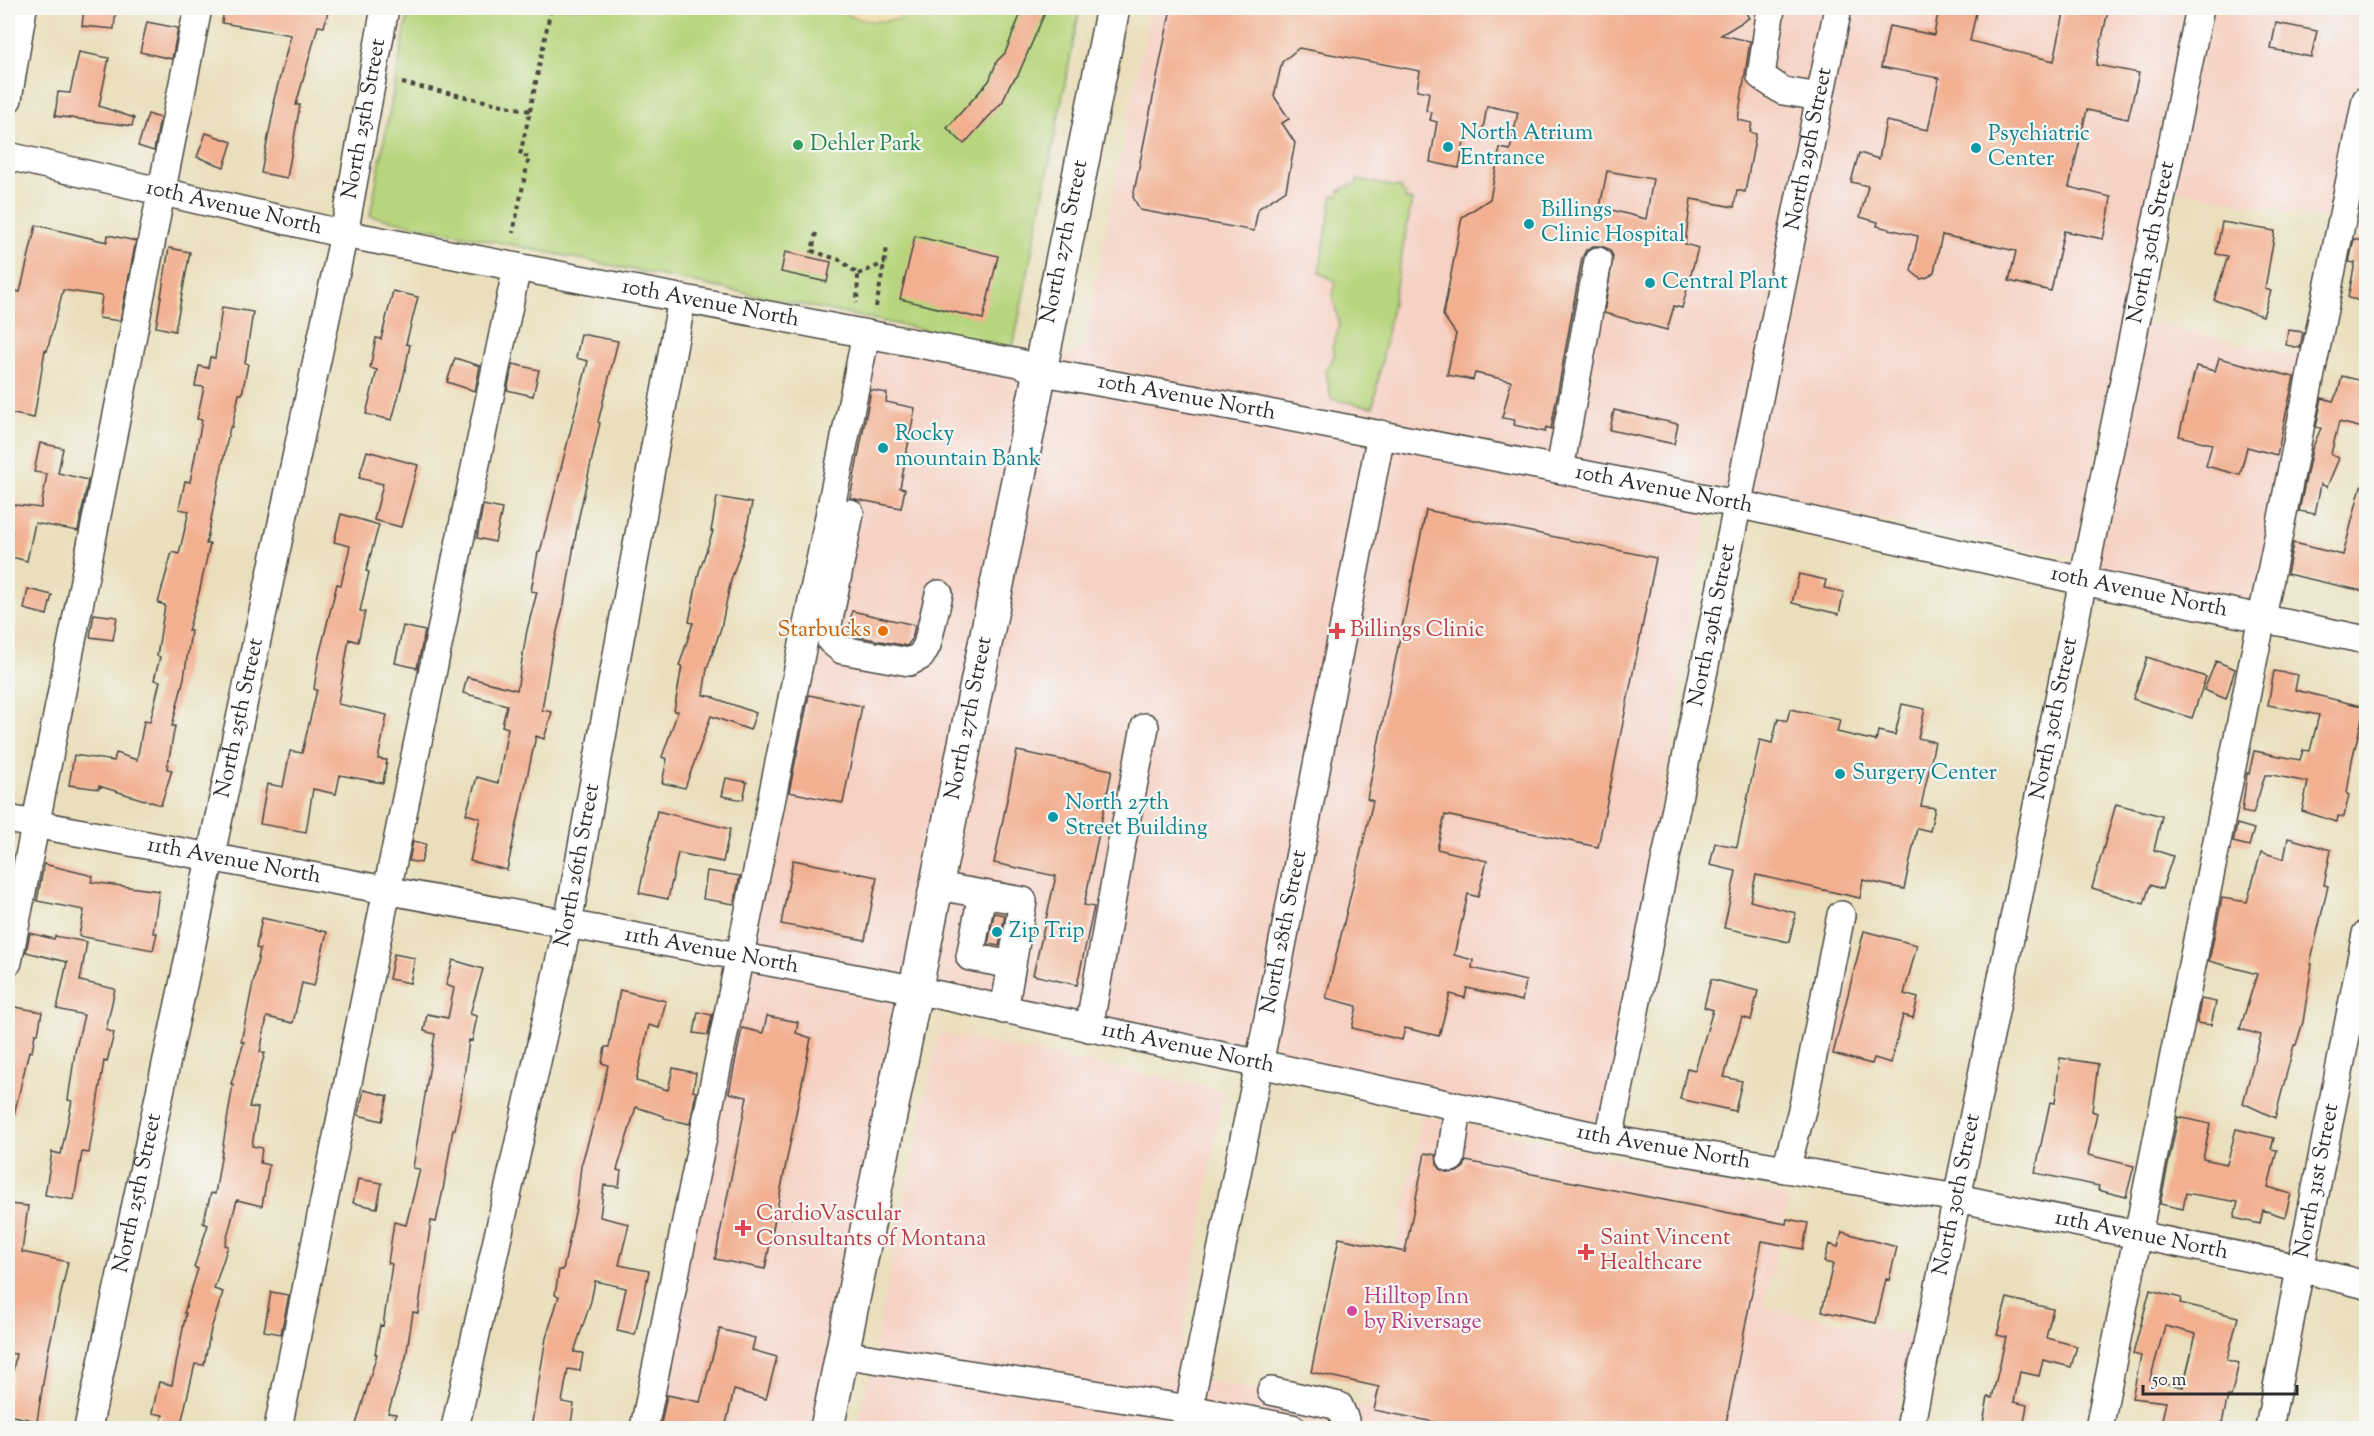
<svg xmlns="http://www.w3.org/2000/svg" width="2374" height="1436" viewBox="0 0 2374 1436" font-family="'Sorts Mill Goudy',serif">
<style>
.built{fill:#f6d2c5}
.green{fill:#b6d57c;stroke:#708054;stroke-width:1.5}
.sand{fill:#eeda9e;stroke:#8c8264;stroke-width:1.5}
.building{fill:#f2b091;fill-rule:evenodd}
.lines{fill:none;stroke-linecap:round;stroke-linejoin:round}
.minor-casing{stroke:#484641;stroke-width:30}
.major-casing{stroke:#484641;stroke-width:36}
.path{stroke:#484641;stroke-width:4;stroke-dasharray:4.5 4.5;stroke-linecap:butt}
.minor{stroke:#fff;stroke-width:27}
.major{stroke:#fff;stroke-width:33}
.leisure-dot{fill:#2e9e5b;stroke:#f6f6f2;stroke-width:2}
.culture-dot{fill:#0f9aa8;stroke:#f6f6f2;stroke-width:2}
.food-dot{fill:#e8710a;stroke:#f6f6f2;stroke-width:2}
.health-dot{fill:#e0444e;stroke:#f6f6f2;stroke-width:2}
.hotel-dot{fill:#d1479c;stroke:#f6f6f2;stroke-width:2}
.labels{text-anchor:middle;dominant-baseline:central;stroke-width:4.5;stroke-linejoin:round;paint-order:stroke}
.street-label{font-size:22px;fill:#2b2b2b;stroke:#f6f6f2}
.culture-label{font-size:22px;fill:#0d838f;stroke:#f6f6f2;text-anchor:start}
.leisure-label{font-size:22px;fill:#27864d;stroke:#f6f6f2;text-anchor:start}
.food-label{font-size:22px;fill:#c56008;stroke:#f6f6f2;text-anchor:end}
.health-label{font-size:22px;fill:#be3a42;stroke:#f6f6f2;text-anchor:start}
.hotel-label{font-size:22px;fill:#b23c85;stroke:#f6f6f2;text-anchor:start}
</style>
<rect width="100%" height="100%" fill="#f6f6f2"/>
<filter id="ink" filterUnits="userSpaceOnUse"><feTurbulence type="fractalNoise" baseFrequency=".0167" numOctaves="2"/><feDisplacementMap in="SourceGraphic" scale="12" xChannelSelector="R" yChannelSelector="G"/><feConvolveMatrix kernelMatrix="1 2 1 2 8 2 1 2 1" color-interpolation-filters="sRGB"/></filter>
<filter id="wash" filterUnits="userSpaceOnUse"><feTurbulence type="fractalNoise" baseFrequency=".008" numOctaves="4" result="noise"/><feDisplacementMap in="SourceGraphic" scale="24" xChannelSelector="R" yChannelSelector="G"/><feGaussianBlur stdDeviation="1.35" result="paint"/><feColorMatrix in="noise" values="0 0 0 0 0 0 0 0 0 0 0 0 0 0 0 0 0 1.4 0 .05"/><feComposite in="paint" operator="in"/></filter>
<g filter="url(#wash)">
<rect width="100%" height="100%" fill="#eadfbc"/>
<path class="built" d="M1150 8H2184L2075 557 1711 488 1609 1139 916 991 827 1428H644L866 334 1038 371 1083 349Z
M2200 8H2366V101L2342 222 2163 188Z
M2136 320 2314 360 2262 618 2083 581Z
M939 1033 1223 1090 1177 1376 1366 1408 1422 1115 1789 1197 1764 1307 1912 1336 1892 1428H858Z"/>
<path class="green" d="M409 8H1080L1013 348 370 216Z
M1357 180 1402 188V193L1406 194 1405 199 1412 200 1373 407 1331 399 1326 371 1335 354 1332 347 1340 326 1333 298 1335 281 1319 272 1333 195 1338 196 1339 190 1343 191 1344 187 1349 188 1350 184 1356 185Z"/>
<path class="sand" d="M836 8H904L900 19C874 23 858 23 836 8Z"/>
<g id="blocks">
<path class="building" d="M84 8H116L114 29 82 26Z
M224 8H329L324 27 318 26 296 105H300L287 178 261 173 275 103H273L291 35 222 23Z
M1023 8H1047L1018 75 1009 86 1003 101 964 144 947 128 989 81 997 61 1005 53Z
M1171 8H1743L1749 18 1721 35 1750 41 1738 120 1752 123 1750 132 1756 134 1745 192 1737 190 1734 207 1691 199 1685 244 1698 248 1682 308 1674 306 1667 330 1604 313 1613 256 1609 249 1601 246H1593L1586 250 1582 258 1551 429 1546 427 1545 432 1514 425 1515 420 1502 418 1511 381 1475 373 1473 380 1447 375 1456 334 1443 315 1462 217 1490 199 1500 148 1510 150 1518 112 1487 106 1482 135 1466 131 1459 168 1430 162 1437 122 1430 120 1432 112 1426 111 1429 92 1417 90 1420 71 1299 48 1282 62 1274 96 1289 119 1282 123 1295 143 1286 190 1258 209 1254 231 1140 210 1133 197ZM1607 171 1653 179 1646 219 1600 207Z
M1939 8H1977L1970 41 2054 61 2065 8H2089L2108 11 2096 65 2139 73 2128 119 2087 110 2069 187 2111 197 2109 212 2103 239 2064 231 2051 291 2009 281 2016 251 1942 235 1934 272 1928 277 1921 279 1911 271 1918 236 1877 226 1878 222 1860 217 1868 186 1851 182 1859 153 1879 159 1886 121 1928 130 1939 78 1881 67 1889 26 1934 35Z
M147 22 178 28 172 59 140 52Z
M2276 23 2317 31 2311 57 2271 49Z
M79 52 109 58 99 106 134 118 132 126 55 116 58 92 70 93Z
M148 114 160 118 154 151 138 146Z
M206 133 232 142 224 167 197 157Z
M2222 222 2275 231 2265 289 2271 291 2263 316 2214 300 2228 256 2216 254Z
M36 225 107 242 108 235 136 241 120 321 99 318 102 296 63 290 47 351 45 350 34 418 8 413V336L16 291 20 292Z
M915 236 998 256 983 319 900 299Z
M2354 239 2367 242V302L2348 298 2355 263 2349 262Z
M169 248 190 252 175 331 156 327Z
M785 252 831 262 827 282 781 272Z
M393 291 418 297 406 344 410 345 404 375 392 420 366 414 377 370 370 368 376 338 381 339Z
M222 307 253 312 245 363 248 364 242 394H239L232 427H230L206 544H210L199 593 188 631H191L184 678 172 726H175L167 769 172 770 161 805 99 786V789L69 785 74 755 114 761 116 753 137 760 144 721 150 722 160 681 154 680 160 657 157 656 165 605 158 603 172 552 179 554 189 511 179 509 185 481 190 482 202 420 197 419 204 387 195 386 199 366 208 368 210 357 215 358Z
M2288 330 2303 332 2300 348 2286 345Z
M581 334 618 341 598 422 600 423 579 516 564 604 551 655 542 710 552 712 544 739 536 736 507 870 470 861 480 818 466 814 477 777 498 783 508 728 502 726 507 705 463 693 467 677 517 690 527 630 537 592 531 591 538 552H540L588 361 576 358Z
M455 358 480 366 475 391 447 382Z
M2219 358 2294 377 2277 455 2247 447 2240 475 2206 466 2212 444 2179 436 2196 366 2215 371Z
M513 364 539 370 533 396 507 390Z
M2342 376 2367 382V429L2339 422 2331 454 2339 458 2327 487 2321 484 2315 514 2299 511 2312 449 2321 428 2316 427 2322 398 2333 401 2339 389Z
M871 390 887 393 886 402 915 408 900 488 905 489 901 508 850 498Z
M1614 410 1678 424 1674 444 1610 430Z
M40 443 63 448 58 473 88 480 78 531 35 523 27 561 8 556 12 533H8V504L41 508 47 474 34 472Z
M367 451 418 465 401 527 374 520 383 484 359 478Z
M2361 486 2367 487V592L2287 574 2293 543 2343 555Z
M717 497 752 503 744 542 731 580 721 628 707 669 703 695 714 697V698L756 713 750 730 711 716 685 788 662 783 667 759 662 757 678 711H674L682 666H679L693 623 689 622 699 572 713 531H711Z
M483 505 502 509 495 542 477 538Z
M1426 510 1656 558 1598 847 1445 815 1437 849 1487 861 1478 897 1468 894 1454 955 1473 960 1472 968 1526 981 1522 1001 1467 988 1465 998 1450 994 1439 1036 1405 1028 1402 1040 1352 1028 1357 1006 1326 998 1373 801 1367 799Z
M341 514 379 525 366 571 369 572 360 611 365 612 358 642 349 639 338 704 387 715 378 759 387 760 383 783 340 775 336 794 313 789 306 832 260 824 267 784 283 787 290 751 302 753 317 690 314 689 319 656 337 584 341 585 350 546 334 542Z
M1799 574 1826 580 1824 588 1844 592 1839 614 1792 603Z
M28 589 52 595 47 615 24 609Z
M852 611 915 625 912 639 907 646 849 635Z
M94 614 117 617 113 640 90 637Z
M403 626 425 631 417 668 395 663Z
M2147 657 2206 677 2192 718 2133 699Z
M2216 661 2235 669 2226 699 2204 690Z
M2274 671 2298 675 2295 690 2365 707 2352 760 2347 794 2349 795 2344 817 2338 816 2337 822 2302 811 2308 782 2272 775H2265L2253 814 2242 812 2247 773 2249 774 2254 751 2300 760 2303 750 2310 751 2319 715 2268 705Z
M809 695 862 706 843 803 789 792Z
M1902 704 1925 709 1918 738 1935 742 1921 806 1935 808 1930 831 1917 828 1904 889 1863 880 1860 898 1756 875 1750 901 1796 913 1789 942 1724 928 1736 871 1710 865 1715 843 1737 847 1760 740 1772 743 1778 718 1787 721 1790 709 1840 720 1837 732 1876 741 1878 731 1895 735Z
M1017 751 1112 770 1084 905 1094 907 1077 985 1033 975 1056 876 994 863Z
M726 778 747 782 743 800 722 796Z
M2116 804 2162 816 2154 850 2173 856 2162 889 2150 885 2144 904 2092 888Z
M657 811 730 829 723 862 678 853 668 899 639 893Z
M2237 824 2254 829 2249 846 2233 842Z
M2288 838 2331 850 2324 885 2328 886 2310 964H2312L2303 1022 2296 1045H2294L2275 1118 2243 1103 2261 1035 2240 1029 2257 974 2209 961 2222 898 2247 902 2261 852 2284 859Z
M413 841 426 844 421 863 409 861Z
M793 860 877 877 865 940 781 924Z
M44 864 93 876 91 882 159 891 153 933H157L153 950 79 936 84 910 37 901Z
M707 871 740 876 734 904 703 899Z
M994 913 1005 915 999 946 988 944Z
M262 918 327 932 314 986 302 983 293 1023 267 1017 260 1052 265 1053 249 1107 258 1108 252 1146 262 1148 260 1163 269 1165 265 1189 262 1206 237 1200 225 1245 228 1246 214 1289 223 1292 211 1329 204 1365 195 1364 180 1428 160 1424 163 1415 152 1413 159 1382 172 1385 186 1313H184L198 1269 194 1267 208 1225 203 1223 211 1193 215 1194 233 1084H231L244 1042H241L260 949 256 948Z
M1864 931 1917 945 1904 994 1918 998 1913 1018 1903 1015 1891 1063 1874 1058 1872 1064 1833 1054Z
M30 933 54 939 55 936 87 942 80 981 115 989 106 1030 114 1033 107 1062 104 1061 89 1153 82 1152 74 1200 45 1195 52 1152 61 1154 72 1101 68 1100 75 1052 84 1015 57 1009 67 962 26 952Z
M394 954 415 958 410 983 389 979Z
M453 960 483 969 470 1014 477 1016 472 1041 469 1040 461 1099 455 1129H453L443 1190 436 1222 431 1221 418 1313 413 1312 406 1357 388 1413 396 1414 393 1428H355L377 1354H375L380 1325 383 1326 392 1264 388 1263 394 1222 406 1225 420 1169 413 1168 435 1034 424 1031 427 1014 448 1018 454 988 446 985Z
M1711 979 1758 991 1751 1020 1742 1017 1724 1077 1742 1081 1735 1111 1680 1099 1687 1068 1695 1070 1713 1010 1704 1007Z
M620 990 666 1001 659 1028 649 1025 636 1081 668 1090 673 1068 696 1073 693 1091 696 1092 690 1124 664 1118V1116L636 1107 617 1170 621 1171 619 1187 604 1185 600 1217 629 1224 619 1265 649 1271 635 1335 617 1331 626 1288 595 1281 591 1301 574 1352 583 1353 580 1371 568 1369 562 1402 574 1404 571 1423 567 1422 565 1428H531L546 1338 559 1296 555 1295 559 1270H563L577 1203 581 1166 600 1101 608 1065 602 1063 605 1047H609Z
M2201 999 2216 1002 2211 1025 2197 1023Z
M10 1006 42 1012 38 1034H35L32 1052 29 1051 14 1115 8 1114V1050L12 1029 8 1028Z
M698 1012 712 1015 708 1035 694 1033Z
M767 1016 798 1022 796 1033 811 1038 765 1269 715 1259 747 1097 729 1093 742 1028 763 1033Z
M2060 1058 2098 1064 2092 1111 2097 1113 2088 1155 2134 1166 2126 1197 2098 1190 2099 1186 2035 1173 2050 1102 2055 1103Z
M364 1090 388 1096 382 1121 358 1115Z
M2178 1117 2210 1124 2203 1159 2227 1164 2236 1129 2274 1138 2271 1149 2277 1150 2268 1187 2291 1194 2285 1217 2263 1210 2260 1224 2234 1218 2238 1202 2186 1193 2183 1209 2160 1204Z
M1425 1153 1436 1155 1437 1164 1441 1170 1448 1173 1457 1172 1464 1167 1466 1161 1786 1224 1787 1219 1808 1223 1803 1249 1762 1241 1725 1428H1458L1459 1427 1374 1410 1379 1387 1311 1372 1339 1238 1405 1252Z
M358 1179 382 1183 377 1208 353 1203Z
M8 1204 28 1206 22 1252 68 1262 48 1352 37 1421 8 1415V1401L16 1354 8 1353Z
M1842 1232 1897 1247 1889 1280 1886 1279 1876 1323 1822 1311 1833 1264 1824 1262 1829 1244 1838 1247Z
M2150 1290 2181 1298 2180 1303 2238 1317 2227 1360 2239 1363 2231 1397 2228 1396 2221 1428H2160L2166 1402 2132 1398 2141 1356 2133 1354ZM2165 1326 2196 1334 2183 1387 2150 1380Z
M271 1292 289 1295 281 1334 264 1331Z
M2007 1298 2053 1309 2046 1338 2077 1346 2071 1367 2043 1360 2039 1376 2020 1372 2014 1402 2027 1405 2023 1428H1982L1988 1397 1992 1398 2006 1337 1997 1335Z
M720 1329 755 1338 752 1350 777 1357 766 1399 734 1390 725 1428H660L667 1395 700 1402Z"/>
</g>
</g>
<g filter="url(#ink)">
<use href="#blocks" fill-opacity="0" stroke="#484641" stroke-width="1.5"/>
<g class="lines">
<defs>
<g id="minor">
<path d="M1771 8 1761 76 1783 91 1820 97"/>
<path d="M8 99 23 8"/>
<path id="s1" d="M8 156 344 234 1019 363 1038 371 1253 410 1737 504 2083 581 2366 640"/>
<path d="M1560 469 1598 261"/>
<path d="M850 513 828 625 831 641 842 650 909 662 921 656 927 645 939 594"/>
<path id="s2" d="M8 819 897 986 1609 1139 1957 1198 2299 1268 2366 1285"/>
<path d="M937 886 1023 901 1004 1010"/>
<path d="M982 894 970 957 1012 965"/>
<path d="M8 962 198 8"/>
<path d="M1089 1028 1122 842 1145 727"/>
<path id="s3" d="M1609 1139 1838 8"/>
<path d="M1451 1158 1458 1107"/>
<path d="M1786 1169 1803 1106 1841 915"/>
<path d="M842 1354 1189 1409 1292 1428"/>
<path d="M1271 1391 1339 1406 1345 1420 1344 1428"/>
<path id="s4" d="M88 1428 344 234 385 8"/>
<path d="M278 1428 387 890 517 267"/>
<path id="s5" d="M455 1428 568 923 682 299"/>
<path d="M644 1428 866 334"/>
<path id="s6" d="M1185 1428 1259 1065 1381 434"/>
<path id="s7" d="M1910 1428 2200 8"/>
<path d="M2099 1428 2366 100"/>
<path id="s8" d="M2269 1428 2366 934"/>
</g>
<g id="major">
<path id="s9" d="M827 1428C924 955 1015 481 1113 8"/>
</g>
</defs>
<use href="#minor" class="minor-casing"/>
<use href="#major" class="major-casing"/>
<path class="path" d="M402 83 530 111 520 155 529 157 513 233
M530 111 551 8
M816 233 812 251 840 260 858 274 857 303
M858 274 885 263
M876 307 887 248"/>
<use href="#minor" class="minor"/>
<use href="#major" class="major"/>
</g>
</g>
<circle class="leisure-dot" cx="798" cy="145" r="6"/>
<g class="culture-dot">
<circle cx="1448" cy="147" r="6"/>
<circle cx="1976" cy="148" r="6"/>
<circle cx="1529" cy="224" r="6"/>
<circle cx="1650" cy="283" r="6"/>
<circle cx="883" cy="448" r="6"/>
<circle cx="1840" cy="774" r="6"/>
<circle cx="1053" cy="817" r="6"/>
<circle cx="997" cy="932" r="6"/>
</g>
<circle class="food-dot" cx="883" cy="631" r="6"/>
<g class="health-dot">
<path d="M1334 622h6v6h6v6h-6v6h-6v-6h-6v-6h6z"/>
<path d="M740 1219h6v6h6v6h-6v6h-6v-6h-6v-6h6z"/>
<path d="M1583 1243h6v6h6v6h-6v6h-6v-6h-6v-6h6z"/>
</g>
<circle class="hotel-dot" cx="1352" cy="1311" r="6"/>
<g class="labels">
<g class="street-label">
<text stroke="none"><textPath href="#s4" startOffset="1338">North 25th Street</textPath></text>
<text stroke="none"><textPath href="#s3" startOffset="1010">North 29th Street</textPath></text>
<text stroke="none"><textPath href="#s1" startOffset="232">10th Avenue North</textPath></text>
<text stroke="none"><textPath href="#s9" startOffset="1210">North 27th Street</textPath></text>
<text stroke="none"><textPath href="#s7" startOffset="1210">North 30th Street</textPath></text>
<text stroke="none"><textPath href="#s1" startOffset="718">10th Avenue North</textPath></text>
<text stroke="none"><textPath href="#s1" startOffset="1204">10th Avenue North</textPath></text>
<text stroke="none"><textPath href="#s1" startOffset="1690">10th Avenue North</textPath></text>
<text stroke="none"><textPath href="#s1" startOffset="2176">10th Avenue North</textPath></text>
<text stroke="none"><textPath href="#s3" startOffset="524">North 29th Street</textPath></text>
<text stroke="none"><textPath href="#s9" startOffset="724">North 27th Street</textPath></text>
<text stroke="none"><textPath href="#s7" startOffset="724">North 30th Street</textPath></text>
<text stroke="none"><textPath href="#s4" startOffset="726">North 25th Street</textPath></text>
<text stroke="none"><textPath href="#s2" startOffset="230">11th Avenue North</textPath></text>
<text stroke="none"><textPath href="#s5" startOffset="576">North 26th Street</textPath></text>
<text stroke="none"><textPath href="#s6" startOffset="506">North 28th Street</textPath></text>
<text stroke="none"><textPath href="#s2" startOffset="716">11th Avenue North</textPath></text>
<text stroke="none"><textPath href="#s2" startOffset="1202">11th Avenue North</textPath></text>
<text stroke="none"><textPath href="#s2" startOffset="1688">11th Avenue North</textPath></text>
<text stroke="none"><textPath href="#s8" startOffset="252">North 31st Street</textPath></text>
<text stroke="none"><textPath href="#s4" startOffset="240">North 25th Street</textPath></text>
<text stroke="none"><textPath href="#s7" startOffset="238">North 30th Street</textPath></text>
<text stroke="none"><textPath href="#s2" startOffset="2174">11th Avenue North</textPath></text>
</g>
<g class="culture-label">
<text x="1460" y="134">North Atrium<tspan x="1460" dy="25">Entrance</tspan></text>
<text x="1988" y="135">Psychiatric<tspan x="1988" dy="25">Center</tspan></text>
<text x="1541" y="211">Billings<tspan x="1541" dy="25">Clinic Hospital</tspan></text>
<text x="1662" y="283">Central Plant</text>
<text x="895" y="435">Rocky<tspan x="895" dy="25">mountain Bank</tspan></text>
<text x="1852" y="774">Surgery Center</text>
<text x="1065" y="804">North 27th<tspan x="1065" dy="25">Street Building</tspan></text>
<text x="1009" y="932">Zip Trip</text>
</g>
<g class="leisure-label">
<text x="810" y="145">Dehler Park</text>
</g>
<g class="food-label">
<text x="871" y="631">Starbucks</text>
</g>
<g class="health-label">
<text x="1350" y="631">Billings Clinic</text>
<text x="756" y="1215">CardioVascular<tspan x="756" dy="25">Consultants of Montana</tspan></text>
<text x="1600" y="1239">Saint Vincent<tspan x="1600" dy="25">Healthcare</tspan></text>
</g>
<g class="hotel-label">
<text x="1364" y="1298">Hilltop Inn<tspan x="1364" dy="25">by Riversage</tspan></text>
</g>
</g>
<rect width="2374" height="1436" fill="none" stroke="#f6f6f2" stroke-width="30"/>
<path d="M2143 1385v9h154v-9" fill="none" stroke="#2b2b2b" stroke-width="3"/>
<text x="2152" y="1385" font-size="18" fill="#2b2b2b" stroke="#f6f6f2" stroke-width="4.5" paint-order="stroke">50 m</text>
</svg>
